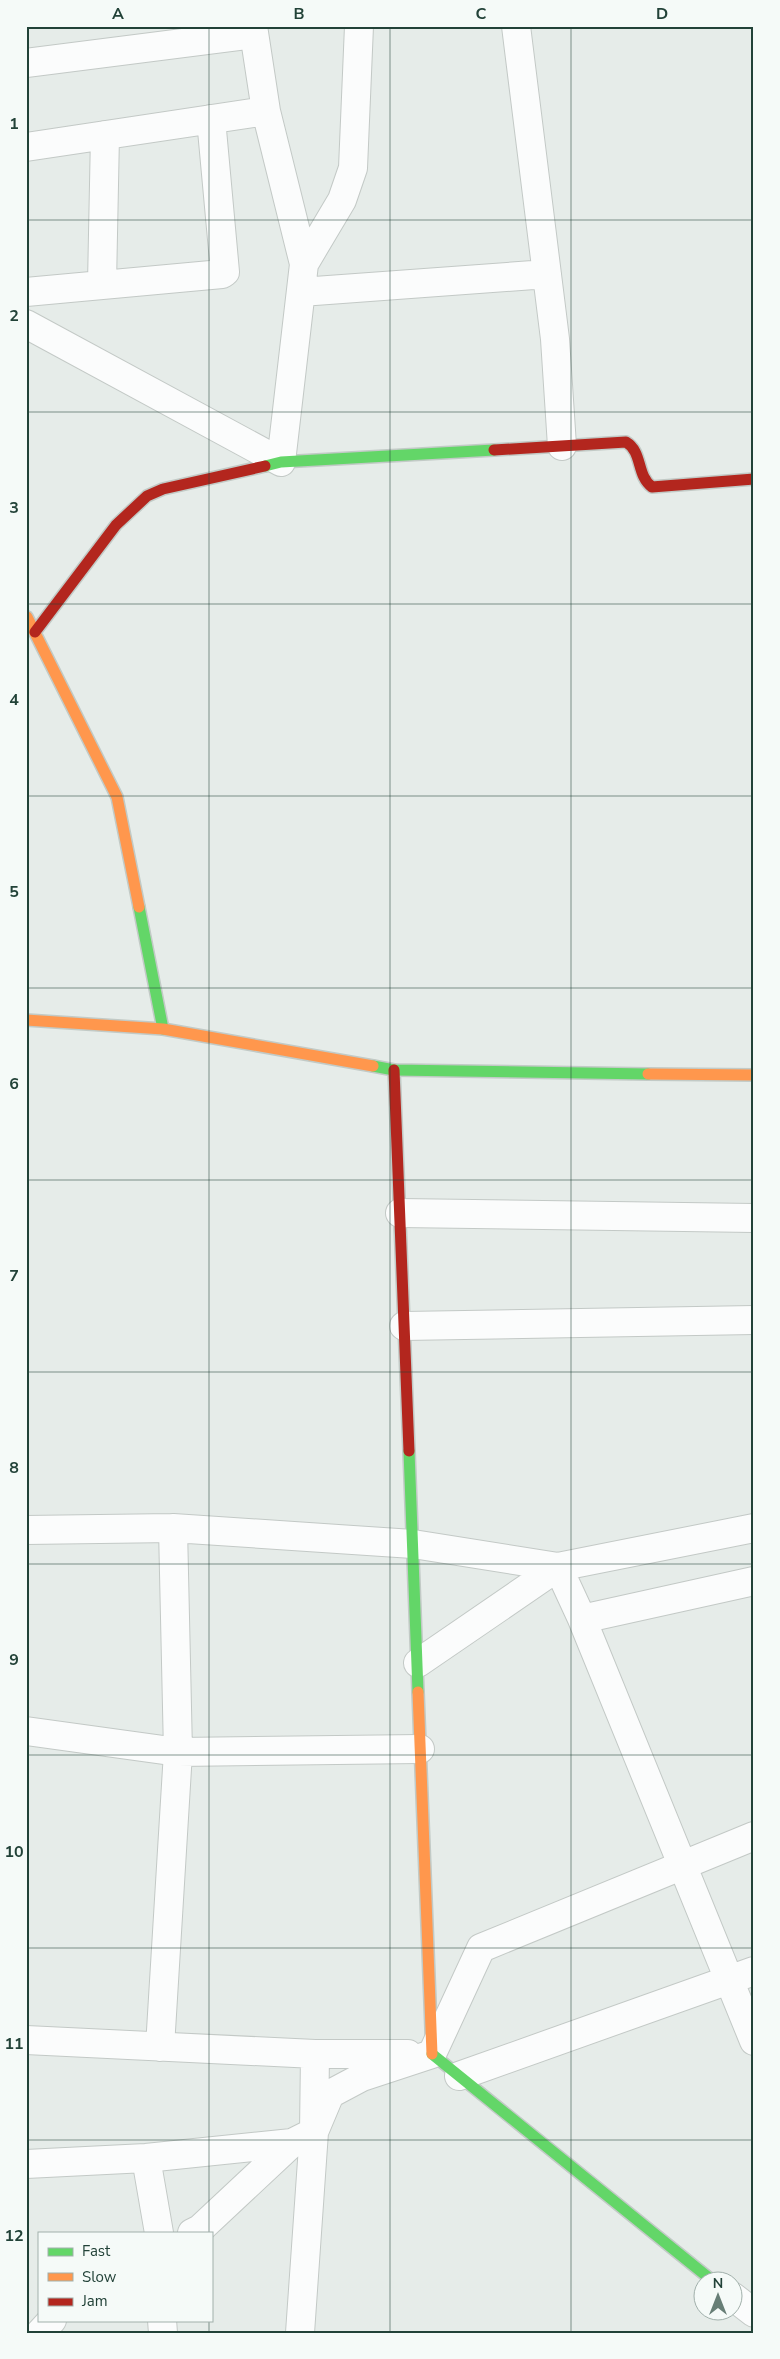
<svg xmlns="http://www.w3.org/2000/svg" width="780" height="2359" viewBox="0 0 780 2359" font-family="'Nunito Sans',sans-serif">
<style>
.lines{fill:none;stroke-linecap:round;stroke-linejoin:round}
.street-casing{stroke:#c3c9c6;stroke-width:30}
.fast-casing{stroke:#c2cac6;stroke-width:14}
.slow-casing{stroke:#c2cac6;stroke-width:14}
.jam-casing{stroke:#c2cac6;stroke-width:14}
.street{stroke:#fbfcfc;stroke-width:28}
.fast{stroke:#63d668;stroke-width:11}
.slow{stroke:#ff974d;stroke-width:11}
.jam{stroke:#b3261e;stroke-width:11}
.grid{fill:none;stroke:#224238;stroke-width:1;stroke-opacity:0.55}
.neatline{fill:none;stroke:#224238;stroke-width:2}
.grid-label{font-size:16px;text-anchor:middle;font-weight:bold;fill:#224238}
</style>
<rect width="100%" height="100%" fill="#e6ece9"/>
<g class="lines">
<defs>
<path id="street" d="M516 26 555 339 562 446
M26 63 254 34
M26 147 266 111
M304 264 342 200 353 168 359 26
M102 284 105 135
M26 292 222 274 225 272 211 119
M301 292 547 274
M26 324 281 462 304 264 266 111 253 26
M400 1213 754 1218
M404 1326 754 1320
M26 1530 173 1528 413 1544 558 1567 754 1528
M582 1619 754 1581
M418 1663 558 1567 582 1619 754 2041
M26 1731 178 1752 420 1749
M26 2040 315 2054H408
M160 2047 178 1752 173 1528
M459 2076 754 1971
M146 2158 159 2233
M26 2164 146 2158 292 2143
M192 2233 200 2229 292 2143 314 2132 330 2094 362 2077 432 2054 481 1948 754 1836
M732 2296 754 2313
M162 2320 163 2333
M40 2333 52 2320
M300 2333 314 2132 315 2054"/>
<path id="fast" d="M265 466 281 462 494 450
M139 907 163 1029
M373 1066 394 1070 648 1074
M409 1451 418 1692
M432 2054 714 2282"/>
<path id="slow" d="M27 617 117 797 139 907
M26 1020 163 1029 373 1066
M648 1074 754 1075
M418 1692 432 2054"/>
<path id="jam" d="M494 450 626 442C643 452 636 475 652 487L754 479
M35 632 116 525 147 496 163 489 265 466
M394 1070 409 1451"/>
</defs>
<use href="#street" class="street-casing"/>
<use href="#fast" class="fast-casing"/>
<use href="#slow" class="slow-casing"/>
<use href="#jam" class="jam-casing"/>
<use href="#street" class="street"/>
<use href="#fast" class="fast"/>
<use href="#slow" class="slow"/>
<use href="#jam" class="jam"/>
</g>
<path class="grid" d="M209 26V2233M390 26V2333M571 26V2333M26 220H754M26 412H754M26 604H754M26 796H754M26 988H754M26 1180H754M26 1372H754M26 1564H754M26 1755H754M26 1948H754M26 2140H754M209 2320V2333"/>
<rect width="780" height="2359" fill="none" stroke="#f5faf8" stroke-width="55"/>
<rect x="38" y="2232" width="175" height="90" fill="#f5faf8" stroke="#a1b0ab"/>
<rect x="48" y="2248" width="25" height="8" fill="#63d668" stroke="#a1b0ab"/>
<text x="82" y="2256" font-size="15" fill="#224238">Fast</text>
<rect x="48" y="2273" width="25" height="8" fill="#ff974d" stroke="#a1b0ab"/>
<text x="82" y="2282" font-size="15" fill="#224238">Slow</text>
<rect x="48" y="2298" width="25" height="8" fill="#b3261e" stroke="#a1b0ab"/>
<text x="82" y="2306" font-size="15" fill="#224238">Jam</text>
<g transform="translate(718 2296)"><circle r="24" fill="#f5faf8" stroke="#a1b0ab"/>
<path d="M0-4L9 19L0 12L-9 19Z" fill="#677e76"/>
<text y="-8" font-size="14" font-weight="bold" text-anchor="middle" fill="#224238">N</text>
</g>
<rect x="28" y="28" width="724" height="2304" class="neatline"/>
<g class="grid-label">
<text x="118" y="19">A</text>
<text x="299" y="19">B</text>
<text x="481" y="19">C</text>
<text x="662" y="19">D</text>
<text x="14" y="129">1</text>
<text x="14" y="321">2</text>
<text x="14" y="513">3</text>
<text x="14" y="705">4</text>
<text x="14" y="897">5</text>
<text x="14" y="1089">6</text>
<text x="14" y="1281">7</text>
<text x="14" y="1473">8</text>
<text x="14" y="1665">9</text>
<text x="14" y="1857">10</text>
<text x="14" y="2049">11</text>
<text x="14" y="2241">12</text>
</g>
</svg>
